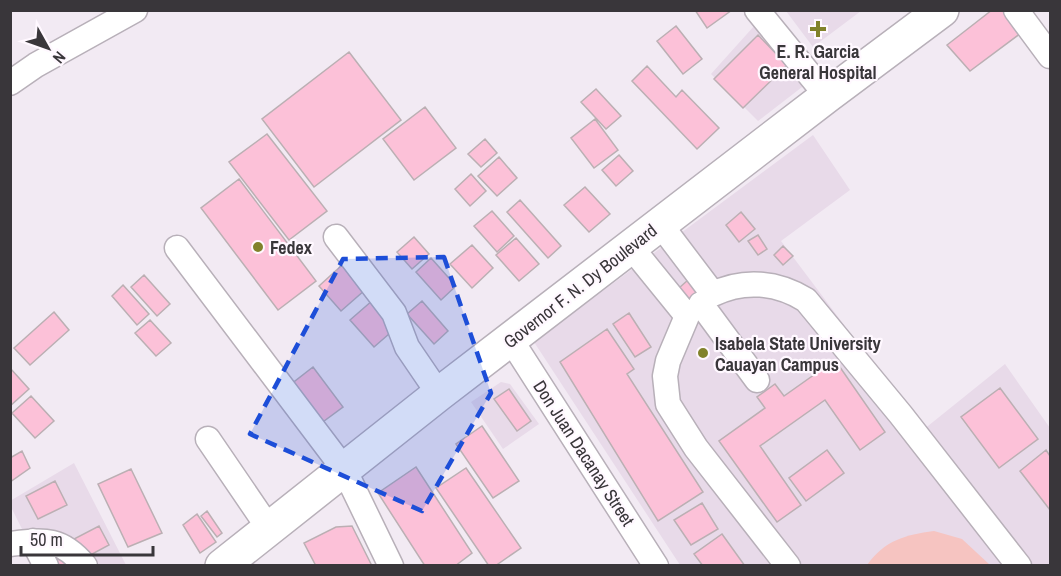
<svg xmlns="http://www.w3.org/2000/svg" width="1061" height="576" viewBox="0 0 1061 576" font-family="'Archivo Narrow',sans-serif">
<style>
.built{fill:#e8dae9}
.green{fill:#f6c4c1}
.building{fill:#fcc1d8;stroke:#bbafb3;stroke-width:1.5}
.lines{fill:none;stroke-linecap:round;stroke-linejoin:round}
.minor-casing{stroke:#b8b0b9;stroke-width:27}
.highway-casing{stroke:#b8b0b9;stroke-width:36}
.minor{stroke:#fff;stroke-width:24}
.highway{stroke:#fff;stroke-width:33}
.marked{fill:#1d4ed8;fill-opacity:0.2;stroke:#1d4ed8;stroke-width:4.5;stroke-dasharray:12 8;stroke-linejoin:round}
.poi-dot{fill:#81822b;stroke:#fff8ff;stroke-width:2}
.labels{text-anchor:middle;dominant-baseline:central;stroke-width:4.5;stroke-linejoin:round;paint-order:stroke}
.poi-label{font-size:18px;font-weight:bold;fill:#39363a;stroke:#fff8ff;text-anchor:start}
.street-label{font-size:18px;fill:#39363a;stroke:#fff8ff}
</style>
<rect width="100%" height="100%" fill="#f2eaf3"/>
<path class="built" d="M786 11H861L813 47Z
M755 25 806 84 758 121 711 74Z
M813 135 850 190 781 241 923 430 1005 364 1050 428V565H680L534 342Z
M501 382 510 384 539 424 503 449 471 402Z
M74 463 126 565H40L11 507 10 501Z"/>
<path class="green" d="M934 531 962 539 990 565H867C885 540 905 535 934 531Z"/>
<path class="building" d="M695 10H732L707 28Z
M992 10H1003L1021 33 970 71 947 45Z
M676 26 702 59 683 74 657 41Z
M758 35 787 65 743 108 714 79Z
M349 52 401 120 314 187 262 119Z
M647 66 676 97 682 90 719 128 697 149 632 81Z
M596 89 621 116 606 129 581 102Z
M425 107 456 148 414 180 383 139Z
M595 119 618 150 594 168 571 138Z
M267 134 327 211 289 240 229 162Z
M485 139 497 153 481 167 468 154Z
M619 155 633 171 616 186 602 170Z
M499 157 517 178 497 196 478 176Z
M471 174 486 191 470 206 455 189Z
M239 179 316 281 278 310 201 208Z
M585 187 610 214 589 232 564 205Z
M520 200 561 246 548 258 507 212Z
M492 211 514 236 497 252 474 226Z
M741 212 755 229 739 242 726 225Z
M758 235 767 249 758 255 748 241Z
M414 237 429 254 412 269 397 252Z
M516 238 539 264 519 281 496 255Z
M472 245 493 268 472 288 450 264Z
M783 246 793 256 783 265 774 255Z
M431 258 456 286 441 300 416 272Z
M342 265 365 290 341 311 319 286Z
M144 275 170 304 157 316 131 287Z
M688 280 704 299 694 307 679 288Z
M123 285 149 314 137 325 112 296Z
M373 300 397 327 374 347 350 320Z
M422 301 448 331 434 344 407 314Z
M54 312 69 330 30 365 14 348Z
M629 313 651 347 635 357 613 324Z
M150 320 171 343 156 356 135 333Z
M607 329 634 369 627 374 703 492 658 521 560 362Z
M835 360 885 432 860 450 825 400 760 446 801 505 777 522 719 441 765 408 757 397 775 384 784 396Z
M313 367 343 407 320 424 290 385Z
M10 368 29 389 10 406Z
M1000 388 1038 439 999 468 961 417Z
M509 389 531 421 517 431 494 399Z
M31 396 54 421 35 438 12 413Z
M482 426 519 481 493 498 456 444Z
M827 450 844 473 806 501 789 478Z
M1046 450 1050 456V510L1020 471Z
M22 451 30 468 10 482V458Z
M416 467 472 553 455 566H425L378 493Z
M466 468 521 548 495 566H489L436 488Z
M131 469 162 533 128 547 98 484Z
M55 481 67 505 38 519 26 496Z
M702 503 718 529 691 545 674 520Z
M207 511 222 533 217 537 201 516Z
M197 514 216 542 200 553 183 525Z
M99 526 109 545 70 566H56L49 552Z
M352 526 372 566H316L304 543 336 527Z
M722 534 745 566H703L694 554Z"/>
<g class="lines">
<defs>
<path id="minor" d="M757 10 827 96
M1016 10 1050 56
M10 83 36 65 135 10
M660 224 713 294C744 279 777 282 806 300L901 415 1019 566
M336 237 394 313 407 347 439 394
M631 247 687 316 668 361 665 376 668 404 696 448 788 566
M177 248 344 469 391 566
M701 304 757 380
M511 340 656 566
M208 439 268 527
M33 541 46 566
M10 544C44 540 61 537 85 566"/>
<path id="highway" d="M222 566 439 394 827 96 942 10"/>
</defs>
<use href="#minor" class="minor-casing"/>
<use href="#highway" class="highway-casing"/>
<use href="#minor" class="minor"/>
<use href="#highway" class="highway"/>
</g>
<path class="marked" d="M444 257 491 393 422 511 250 434 343 259Z"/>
<g class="poi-dot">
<path d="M815 20h6v6h6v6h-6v6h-6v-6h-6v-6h6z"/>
<circle cx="258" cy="247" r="6"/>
<circle cx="703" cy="353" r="6"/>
</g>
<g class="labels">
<g class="poi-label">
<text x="818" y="51" text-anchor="middle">E. R. Garcia<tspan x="818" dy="21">General Hospital</tspan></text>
<text x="270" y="247">Fedex</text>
<text x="715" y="343">Isabela State University<tspan x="715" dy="21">Cauayan Campus</tspan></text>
</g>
<g class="street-label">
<text transform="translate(580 286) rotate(-38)">Governor F. N. Dy Boulevard</text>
<text transform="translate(584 453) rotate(57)">Don Juan Dacanay Street</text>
</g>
</g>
<rect width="1061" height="576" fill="none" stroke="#39363a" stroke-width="24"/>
<g transform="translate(48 48) rotate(130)" stroke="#fff8ff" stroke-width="4.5" paint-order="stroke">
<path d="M0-4.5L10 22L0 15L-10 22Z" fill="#39363a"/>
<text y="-9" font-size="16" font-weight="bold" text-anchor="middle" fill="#39363a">N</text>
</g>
<path d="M21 546v9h132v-9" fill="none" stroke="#39363a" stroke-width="3"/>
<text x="30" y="546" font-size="18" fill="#39363a" stroke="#fff8ff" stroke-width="4.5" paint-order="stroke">50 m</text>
</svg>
